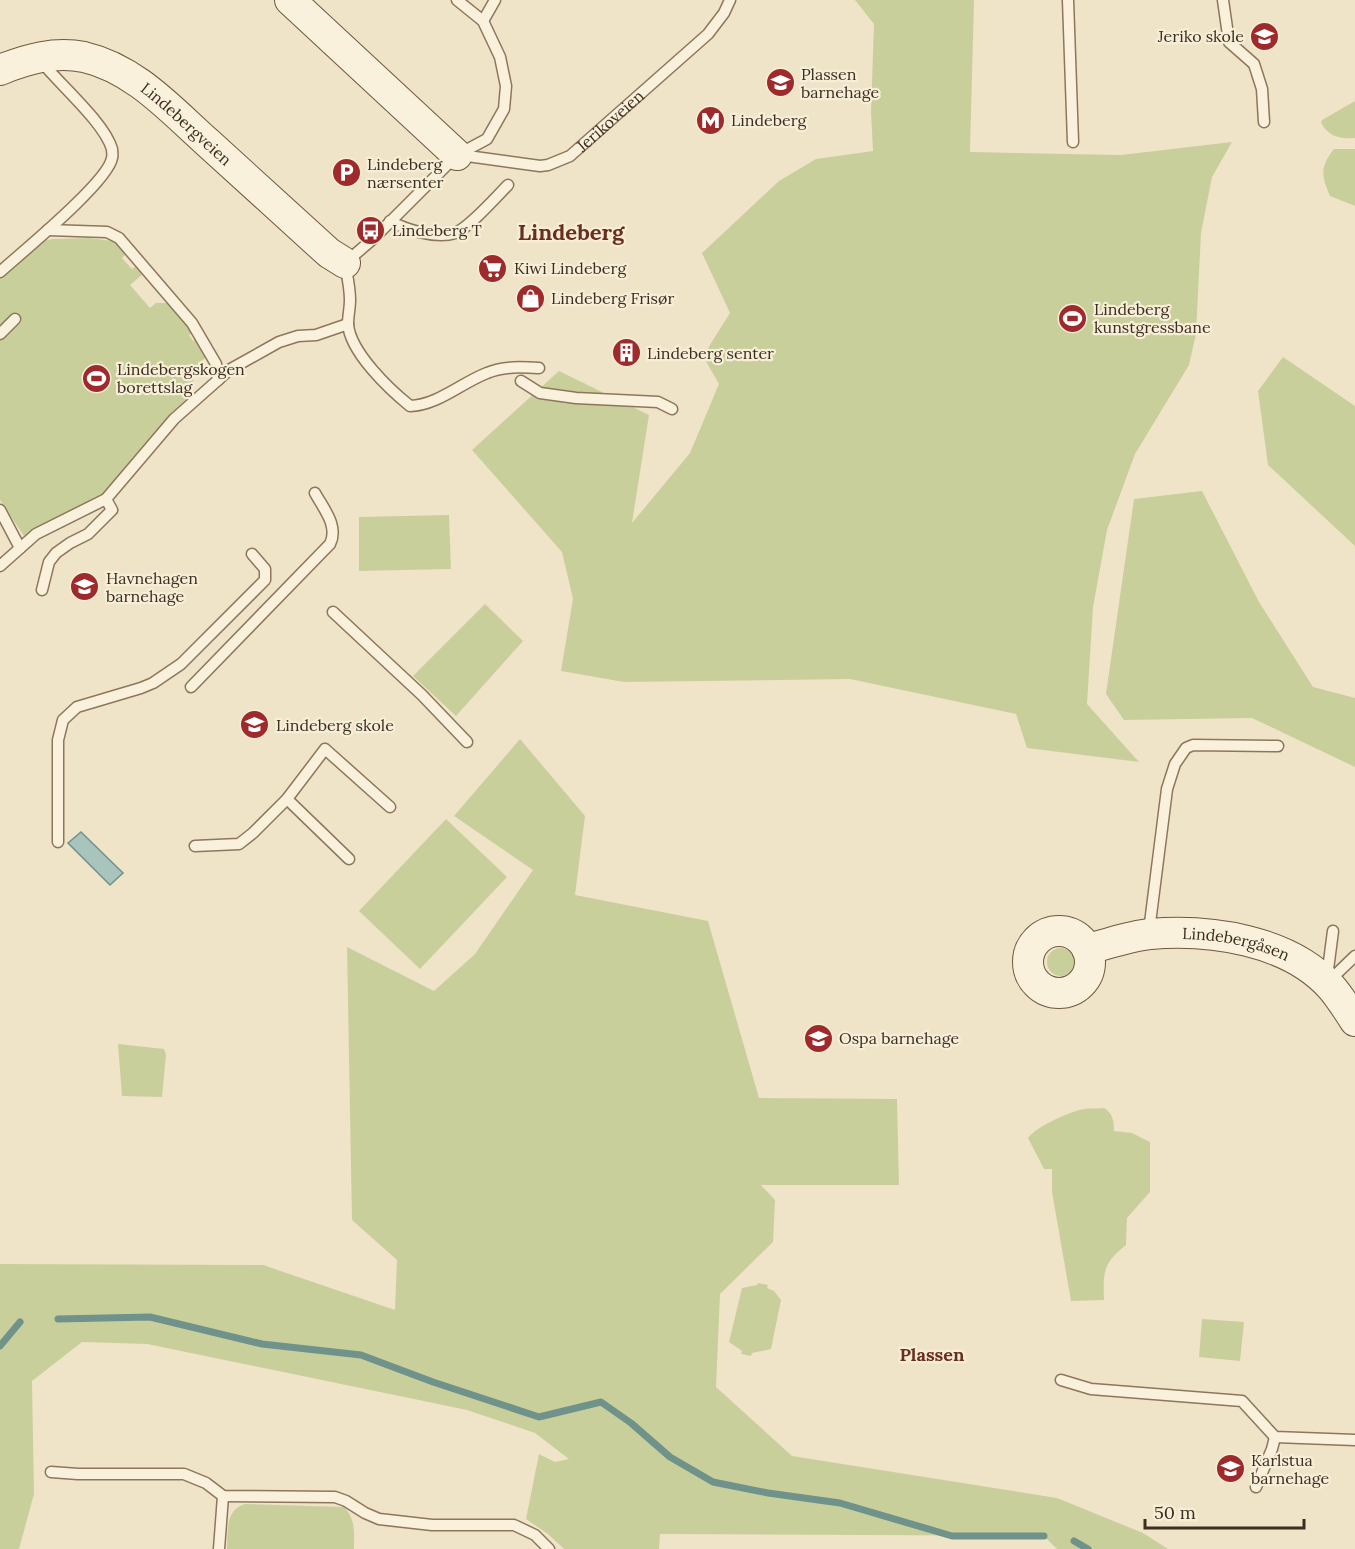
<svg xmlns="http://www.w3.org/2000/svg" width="1355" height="1549" viewBox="0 0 1355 1549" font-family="Lora,serif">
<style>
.green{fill:#c9cf9b}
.water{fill:#a9c4bc;stroke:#6f938a;stroke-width:1.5}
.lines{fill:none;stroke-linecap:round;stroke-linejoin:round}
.stream{stroke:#6f938a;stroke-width:7}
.lane-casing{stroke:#8d765c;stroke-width:13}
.secondary-casing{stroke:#6f573f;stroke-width:32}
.lane{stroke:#faf1dc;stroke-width:10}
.secondary{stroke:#faf1dc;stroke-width:30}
.labels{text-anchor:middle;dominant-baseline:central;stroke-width:4.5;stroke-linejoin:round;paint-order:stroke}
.poi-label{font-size:16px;fill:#3d2e20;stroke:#f7eed8;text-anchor:start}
.street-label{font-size:16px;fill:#3d2e20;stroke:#f7eed8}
.neighbourhood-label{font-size:18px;font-weight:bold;fill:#6b2e1e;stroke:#f7eed8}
.district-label{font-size:22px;font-weight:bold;fill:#6b2e1e;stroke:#f7eed8}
</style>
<rect width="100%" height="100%" fill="#f0e4c8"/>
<path class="green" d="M855 0H974L970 152 1121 155 1232 142 1212 177 1201 233 1196 334 1189 365 1135 454 1107 530 1093 607 1087 704 1139 762 1027 748 1016 714 850 679 624 682 561 671 573 599 562 552 472 450 559 371 649 415 632 523 690 453 719 384 703 356 730 313 702 253 779 181 816 159 873 151 871 112 874 24Z
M1355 101V138C1340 139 1329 137 1321 123L1322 120Z
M1334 149H1355V206L1330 196C1321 175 1320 167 1334 149Z
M88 238 113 241 127 253 122 258 132 269 137 265 144 273 130 285 150 308 156 303H168L193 333 189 335 193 341 197 338 206 357 198 365 194 374 192 393 150 438 104 493 29 536H24L0 500V278L43 241 52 239Z
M1283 357 1355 406V546L1268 465 1258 391Z
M1202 491 1259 602 1313 687 1355 698V767L1252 718 1124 720 1106 694 1134 499Z
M449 515 451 569 359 571V517Z
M485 604 523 641 456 716 413 676Z
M520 739 585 816 575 895 708 921 759 1098 897 1099 899 1185H761L775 1200 773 1242 720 1294 716 1387 792 1456 1057 1498 1143 1533 1168 1549H1057L1044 1536 660 1534 659 1549H564L548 1534 526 1519 539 1454 555 1462 569 1459 535 1433 467 1410 147 1344 82 1342 32 1381 34 1494 19 1549H0V1264L263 1265 395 1310 397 1260 352 1220 347 947 434 991 475 954 533 870 454 816Z
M446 819 507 877 420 969 359 911Z
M1047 962a14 14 0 1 1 28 0a14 14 0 1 1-28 0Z
M118 1044 164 1049 166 1055 162 1097 122 1096Z
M1104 1108C1113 1113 1114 1122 1114 1131L1132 1133 1150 1142V1192L1127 1218 1126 1245C1103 1263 1103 1272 1104 1300L1071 1301 1052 1192V1169H1044L1028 1138C1037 1126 1069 1112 1084 1109 1090 1108 1097 1109 1104 1108Z
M758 1283 768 1285 767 1288 774 1291 781 1300 771 1349 752 1353 751 1356 741 1354 742 1351 729 1342 742 1288 757 1285Z
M1202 1319 1244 1322 1240 1361 1199 1357Z
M245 1504 344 1507C356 1520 354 1532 354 1549H227C228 1531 225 1510 245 1504Z"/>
<path class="water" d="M81 832 123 873 110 885 68 843Z"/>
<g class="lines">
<path class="stream" d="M58 1319 150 1317 262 1344 361 1355 433 1382 539 1417 601 1402 631 1423 670 1457 713 1482 768 1493 840 1503 952 1536H1044
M0 1346 20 1322
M1074 1541 1088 1549"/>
<defs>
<g id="lane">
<path d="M457 0 483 21 500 57 506 86 504 109 487 139 457 155 374 238 345 263C347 275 350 288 350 300 350 308 348 316 348 324 350 352 389 389 410 406 438 405 461 383 487 373 503 366 522 367 539 368"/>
<path d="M1068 0 1073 142"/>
<path d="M1223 0 1229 42 1254 64 1262 89 1264 122"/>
<path d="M483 21 495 0"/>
<path id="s1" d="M460 155 540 166 548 165 570 156 708 34 724 13 730 0"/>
<path d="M390 221C406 230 437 239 455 233 470 227 496 197 508 185"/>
<path d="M0 272C21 253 108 182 112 158 113 155 112 152 112 149 104 122 59 84 40 60"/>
<path d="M0 334 15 319"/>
<path d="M218 380 229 370 279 342 298 336 316 335 348 324"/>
<path d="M521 381 540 393 576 398 658 402 672 409"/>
<path d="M0 510 20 548"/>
<path d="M0 566 36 534 106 499 174 419 218 380 216 364 192 323 119 238 107 232 48 230"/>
<path d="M42 590 49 562 56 553 70 543 88 534 112 510 106 499"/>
<path d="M333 612 422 695 467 742"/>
<path d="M191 687 330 544C339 526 323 508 315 493"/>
<path d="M287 799 325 749 390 807"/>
<path d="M58 842V740L63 720 77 707 141 688 153 683 181 664 265 580V569L252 554"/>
<path d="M195 846 239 844 253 833 287 799 349 859"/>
<path d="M1149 931 1167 789 1175 764 1186 748 1193 745 1278 746"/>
<path d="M1327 977 1333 931"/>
<path d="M1329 981 1355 956"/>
<path d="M1061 1380 1091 1389 1242 1401 1275 1437 1355 1440"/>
<path d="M51 1472 78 1474H184L206 1483 223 1496 335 1497 346 1501 365 1513 379 1519 432 1525H514L535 1535 549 1549"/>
<path d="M1256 1487 1272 1449 1275 1437"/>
<path d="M219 1549 223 1496"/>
</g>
<g id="secondary">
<path d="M290 0 457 155"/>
<path id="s2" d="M0 70C27 59 55 51 84 57 135 69 170 109 207 142 248 179 288 216 329 253L345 263"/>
<circle cx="1059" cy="962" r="31"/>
<path id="s3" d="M1087 949C1108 944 1130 936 1150 934 1210 929 1289 940 1331 987 1340 997 1347 1009 1355 1021"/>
</g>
</defs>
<use href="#lane" class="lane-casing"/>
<use href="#secondary" class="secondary-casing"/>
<use href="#lane" class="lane"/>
<use href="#secondary" class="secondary"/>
</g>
<defs>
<symbol id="school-disc" viewBox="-11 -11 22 22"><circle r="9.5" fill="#9e2a2b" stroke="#f7eed8"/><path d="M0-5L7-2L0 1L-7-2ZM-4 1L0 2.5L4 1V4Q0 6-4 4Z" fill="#fff"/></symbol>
<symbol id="metro-disc" viewBox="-11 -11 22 22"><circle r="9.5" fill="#9e2a2b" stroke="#f7eed8"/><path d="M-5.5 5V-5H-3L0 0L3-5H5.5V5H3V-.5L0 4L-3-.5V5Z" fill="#fff"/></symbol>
<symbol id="parking-disc" viewBox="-11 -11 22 22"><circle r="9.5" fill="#9e2a2b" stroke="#f7eed8"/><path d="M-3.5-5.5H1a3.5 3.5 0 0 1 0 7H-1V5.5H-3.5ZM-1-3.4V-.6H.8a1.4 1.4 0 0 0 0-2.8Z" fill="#fff"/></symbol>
<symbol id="bus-disc" viewBox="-11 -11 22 22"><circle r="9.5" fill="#9e2a2b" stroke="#f7eed8"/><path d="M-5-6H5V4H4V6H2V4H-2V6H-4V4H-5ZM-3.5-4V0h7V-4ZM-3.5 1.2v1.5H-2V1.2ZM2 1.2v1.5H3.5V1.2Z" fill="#fff"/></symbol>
<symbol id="supermarket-disc" viewBox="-11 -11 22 22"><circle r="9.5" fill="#9e2a2b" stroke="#f7eed8"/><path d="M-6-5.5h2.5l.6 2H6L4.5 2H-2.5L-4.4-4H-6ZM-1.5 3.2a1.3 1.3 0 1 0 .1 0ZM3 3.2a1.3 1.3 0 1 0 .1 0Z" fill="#fff"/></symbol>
<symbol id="shop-disc" viewBox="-11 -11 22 22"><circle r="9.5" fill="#9e2a2b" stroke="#f7eed8"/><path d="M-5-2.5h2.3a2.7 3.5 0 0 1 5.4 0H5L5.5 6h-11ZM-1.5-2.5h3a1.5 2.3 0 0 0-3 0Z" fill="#fff"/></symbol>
<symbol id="stadium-disc" viewBox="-11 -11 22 22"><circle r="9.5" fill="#9e2a2b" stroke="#f7eed8"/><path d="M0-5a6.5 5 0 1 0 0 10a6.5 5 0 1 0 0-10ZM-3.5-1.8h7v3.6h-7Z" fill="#fff"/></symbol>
<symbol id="building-disc" viewBox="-11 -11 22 22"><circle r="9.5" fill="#9e2a2b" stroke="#f7eed8"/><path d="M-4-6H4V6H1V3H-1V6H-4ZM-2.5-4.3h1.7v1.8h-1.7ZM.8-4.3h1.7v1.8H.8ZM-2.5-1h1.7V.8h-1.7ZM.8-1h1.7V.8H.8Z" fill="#fff"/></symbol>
</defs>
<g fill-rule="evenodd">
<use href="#school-disc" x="1248" y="20" width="33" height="33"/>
<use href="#school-disc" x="764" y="66" width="33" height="33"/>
<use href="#metro-disc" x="694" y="104" width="33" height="33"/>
<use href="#parking-disc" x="330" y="156" width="33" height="33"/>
<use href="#bus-disc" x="354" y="214" width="33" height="33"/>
<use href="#supermarket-disc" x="476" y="252" width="33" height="33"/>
<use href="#shop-disc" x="514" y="282" width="33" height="33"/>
<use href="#stadium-disc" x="1056" y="302" width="33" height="33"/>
<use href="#building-disc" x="610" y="336" width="33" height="33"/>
<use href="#stadium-disc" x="80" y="362" width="33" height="33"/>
<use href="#school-disc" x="68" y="570" width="33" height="33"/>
<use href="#school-disc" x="238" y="708" width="33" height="33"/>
<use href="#school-disc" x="802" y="1022" width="33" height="33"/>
<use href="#school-disc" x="1214" y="1452" width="33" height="33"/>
</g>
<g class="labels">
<g class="poi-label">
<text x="1244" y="36" text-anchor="end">Jeriko skole</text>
<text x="801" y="74">Plassen<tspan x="801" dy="18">barnehage</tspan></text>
<text x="731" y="120">Lindeberg</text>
<text x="367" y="164">Lindeberg<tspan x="367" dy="18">nærsenter</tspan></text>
<text x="392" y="230">Lindeberg T</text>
<text x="514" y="268">Kiwi Lindeberg</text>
<text x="551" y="298">Lindeberg Frisør</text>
<text x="1094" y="309">Lindeberg<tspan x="1094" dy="18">kunstgressbane</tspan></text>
<text x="647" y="353">Lindeberg senter</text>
<text x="117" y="369">Lindebergskogen<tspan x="117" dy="18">borettslag</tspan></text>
<text x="106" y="578">Havnehagen<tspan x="106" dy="18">barnehage</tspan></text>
<text x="276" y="725">Lindeberg skole</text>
<text x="839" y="1038">Ospa barnehage</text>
<text x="1251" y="1460">Karlstua<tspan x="1251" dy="18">barnehage</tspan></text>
</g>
<g class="street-label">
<text stroke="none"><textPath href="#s1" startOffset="166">Jerikoveien</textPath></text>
<text stroke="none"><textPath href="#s2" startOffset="210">Lindebergveien</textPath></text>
<text stroke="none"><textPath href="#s3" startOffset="152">Lindebergåsen</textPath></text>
</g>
<g class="neighbourhood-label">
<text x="932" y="1354">Plassen</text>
</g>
<g class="district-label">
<text x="571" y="232">Lindeberg</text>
</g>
</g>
<path d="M1145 1519v9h159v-9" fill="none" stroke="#3d2e20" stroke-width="3"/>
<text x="1154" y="1519" font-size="18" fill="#3d2e20" stroke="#f7eed8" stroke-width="4.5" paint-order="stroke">50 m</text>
</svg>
